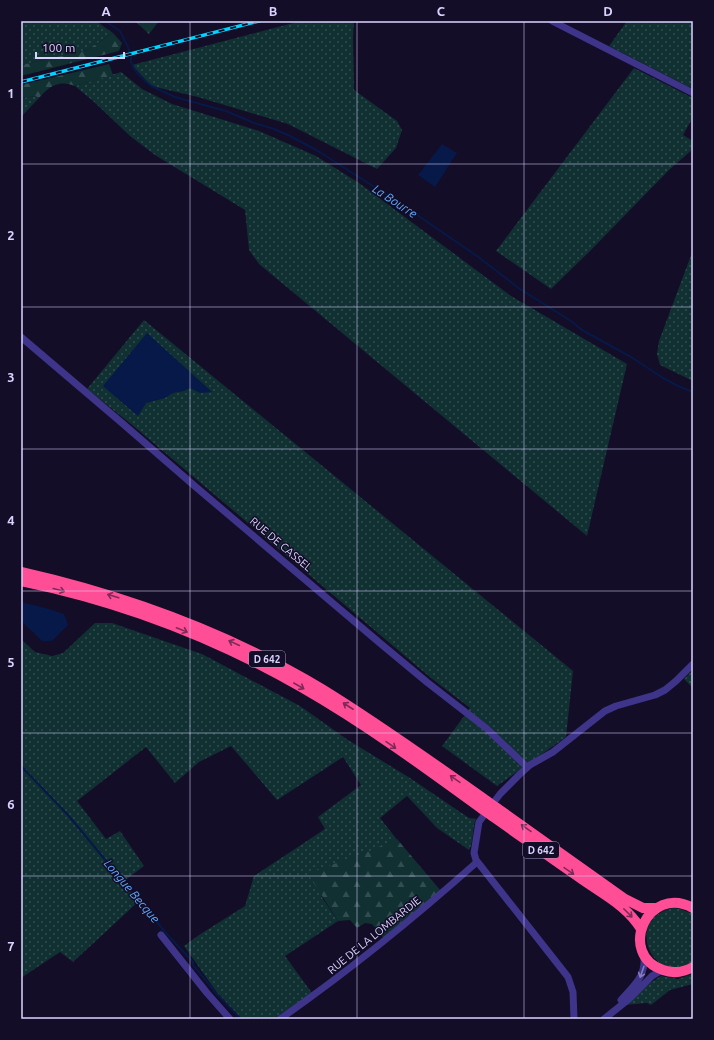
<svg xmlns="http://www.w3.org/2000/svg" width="714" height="1040" viewBox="0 0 714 1040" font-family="Ubuntu,sans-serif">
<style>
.grass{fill:url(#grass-dots)}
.forest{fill:url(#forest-firs)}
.water{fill:#061948}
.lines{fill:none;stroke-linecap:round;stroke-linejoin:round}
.stream{stroke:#061948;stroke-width:2}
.minor{stroke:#3e348a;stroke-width:7}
.highway{stroke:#ff4e96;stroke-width:10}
.rail-casing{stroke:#00d3fe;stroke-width:3.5}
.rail{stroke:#130d27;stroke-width:2;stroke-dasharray:6;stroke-linecap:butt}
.highway-bridge{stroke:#ff4e96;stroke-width:10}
.oneway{stroke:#7d2a59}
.oneway2{stroke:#857cbf}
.grid{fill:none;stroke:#dbd3ff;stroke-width:1;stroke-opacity:0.55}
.labels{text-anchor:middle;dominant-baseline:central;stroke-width:3;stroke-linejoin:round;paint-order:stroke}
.shield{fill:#130d27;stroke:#9f98be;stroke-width:1}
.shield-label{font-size:10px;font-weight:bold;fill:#dbd3ff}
.street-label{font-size:11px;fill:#dbd3ff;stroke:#130d27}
.water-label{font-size:12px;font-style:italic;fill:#61abff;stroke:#130d27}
.neatline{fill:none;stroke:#dbd3ff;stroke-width:1.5}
.grid-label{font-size:13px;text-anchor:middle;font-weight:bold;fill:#dbd3ff}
</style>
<defs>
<pattern id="grass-dots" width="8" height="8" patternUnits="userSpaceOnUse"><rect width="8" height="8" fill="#103032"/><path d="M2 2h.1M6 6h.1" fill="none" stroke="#324d51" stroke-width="1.8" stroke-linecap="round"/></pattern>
<pattern id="forest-firs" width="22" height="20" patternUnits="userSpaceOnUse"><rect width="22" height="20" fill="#103032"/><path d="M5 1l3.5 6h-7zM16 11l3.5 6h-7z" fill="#324d51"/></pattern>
</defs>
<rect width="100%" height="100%" fill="#130d27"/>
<path class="grass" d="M21 21H96L113 33 87 50 21 65Z
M301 21H354L353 37 354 90 397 121 402 130 396 148 377 169 288 124 198 97 151 86 132 65Z
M627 21H693V89L609 46Z
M634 68 693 98V117L683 135 693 141V149L669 170 590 251 551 289 496 251Z
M121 72 142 89 172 104 259 131 316 156 359 183 511 296 627 364 587 536 259 264 249 250 245 210 155 155 130 136 93 101 75 86Z
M36 96 38 99 21 117V98Z
M693 250V381L660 365 657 354 659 341Z
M144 320 573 671 566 737 497 786 442 746 470 708 431 678 131 424 87 389Z
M95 623H112L202 654 300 706 348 740 410 778 469 818 476 819C472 828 474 842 469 850L437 828 407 796 380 818 406 851 397 839 321 896 338 921 285 956 312 993 274 1019H241L218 994 184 946 199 935 245 906 254 876 325 829 318 817 361 785 343 757 277 800 231 746 199 762 175 783 146 747 77 801 106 839 120 831 144 866 124 881 139 901 73 962 60 952 21 978V639L35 652 52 656 63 653Z
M693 670V688L684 679Z
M674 908 680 909 693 914V962C651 988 623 917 674 908Z
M693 974V984L670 990 651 1005 647 1003 625 1005 650 983 661 976 678 979Z"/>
<path class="forest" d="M135 21H159L149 34Z
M113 33 122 43 119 51 21 76V65L87 50Z
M109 64 113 75 75 86C59 79 48 87 38 99L36 96 21 98V85Z
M397 839 441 891 384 939 372 924 365 923 357 928 350 920 338 921 308 874 355 856H358Z"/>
<path class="water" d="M442 144 457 153 435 187 418 175Z
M147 333 212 392 200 393 190 388 184 391 173 393 165 398 146 403 138 416 103 386Z
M21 602 49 609 64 614 68 625 52 641H42L21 621Z"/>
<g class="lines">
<path class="stream" d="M105 21 120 31 127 45 131 55V62L134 69 143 79 151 86 175 97 226 111 254 123 274 129 288 135 318 151 404 206 477 256 520 289 571 321 582 330 631 357 663 378 678 386 693 392
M21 766 68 815 166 933 193 962V965L213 989 214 991 241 1019"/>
<path class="minor" d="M552 21 693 93
M21 337 122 423 197 488 381 644 428 683 486 728 527 767
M161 935 207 993 230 1019
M621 1000C635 984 646 977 644 954
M280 1019C349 971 414 918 477 862
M574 1019 573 992 568 977 476 860 474 853 479 822 500 794 520 774 530 765 553 752 605 711 616 706 655 695 665 690 676 681 693 664
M604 1019 629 999 652 976 662 970"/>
<path class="highway" d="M21 572C127 596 228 633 322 689 379 724 433 763 487 801
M21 581C119 601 214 637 301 687 364 723 423 766 482 809
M497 808 625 899 643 908H657
M492 816C522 837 552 859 583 880 604 895 627 906 641 929
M693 908C647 883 617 955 663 970 674 974 684 972 693 967"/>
<defs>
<path id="rail" d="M21 82 259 21"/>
</defs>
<use href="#rail" class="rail-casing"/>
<use href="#rail" class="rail"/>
<path class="highway-bridge" d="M487 801 497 808
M482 809 492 816"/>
</g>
<defs><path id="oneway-shaft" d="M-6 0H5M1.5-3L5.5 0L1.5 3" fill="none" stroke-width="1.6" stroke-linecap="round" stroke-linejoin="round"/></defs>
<g class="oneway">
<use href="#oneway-shaft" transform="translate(59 590) rotate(15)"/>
<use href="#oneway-shaft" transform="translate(113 596) rotate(-163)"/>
<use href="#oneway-shaft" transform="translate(182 630) rotate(22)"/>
<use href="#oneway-shaft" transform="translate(234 643) rotate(-155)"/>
<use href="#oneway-shaft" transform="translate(299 686) rotate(30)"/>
<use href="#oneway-shaft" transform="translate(348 706) rotate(-147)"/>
<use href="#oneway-shaft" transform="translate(391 745) rotate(35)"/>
<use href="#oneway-shaft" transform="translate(455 779) rotate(-145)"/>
<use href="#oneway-shaft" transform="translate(526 828) rotate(-145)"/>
<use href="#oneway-shaft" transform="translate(569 871) rotate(35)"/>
<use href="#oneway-shaft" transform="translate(628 913) rotate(45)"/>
</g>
<use class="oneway2" href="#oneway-shaft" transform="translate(642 972) rotate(109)"/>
<path class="grid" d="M190 21V1019M357 21V1019M524 21V1019M21 164H693M21 307H693M21 449H693M21 591H693M21 733H693M21 876H693"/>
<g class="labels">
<g class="shield">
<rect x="249" y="651" width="36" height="16" rx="3"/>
<rect x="523" y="842" width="36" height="16" rx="3"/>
</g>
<g class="shield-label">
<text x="267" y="659">D 642</text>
<text x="541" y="850">D 642</text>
</g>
<g class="street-label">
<text transform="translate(281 544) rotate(40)">RUE DE CASSEL</text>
<text transform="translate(374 935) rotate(-39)">RUE DE LA LOMBARDIE</text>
</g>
<g class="water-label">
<text transform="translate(395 201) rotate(33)">La Bourre</text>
<text transform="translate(132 891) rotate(50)">Longue Becque</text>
</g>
</g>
<rect width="714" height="1040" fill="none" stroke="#130d27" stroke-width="44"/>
<path d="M36 52v6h88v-6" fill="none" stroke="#dbd3ff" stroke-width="2"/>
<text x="42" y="52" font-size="12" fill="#dbd3ff" stroke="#130d27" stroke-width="3" paint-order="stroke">100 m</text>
<rect x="22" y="22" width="670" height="996" class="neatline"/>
<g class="grid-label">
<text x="106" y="16">A</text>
<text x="273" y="16">B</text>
<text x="441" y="16">C</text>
<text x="608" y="16">D</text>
<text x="11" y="98">1</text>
<text x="11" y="240">2</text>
<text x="11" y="382">3</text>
<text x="11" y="525">4</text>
<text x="11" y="667">5</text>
<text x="11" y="809">6</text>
<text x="11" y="951">7</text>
</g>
</svg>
